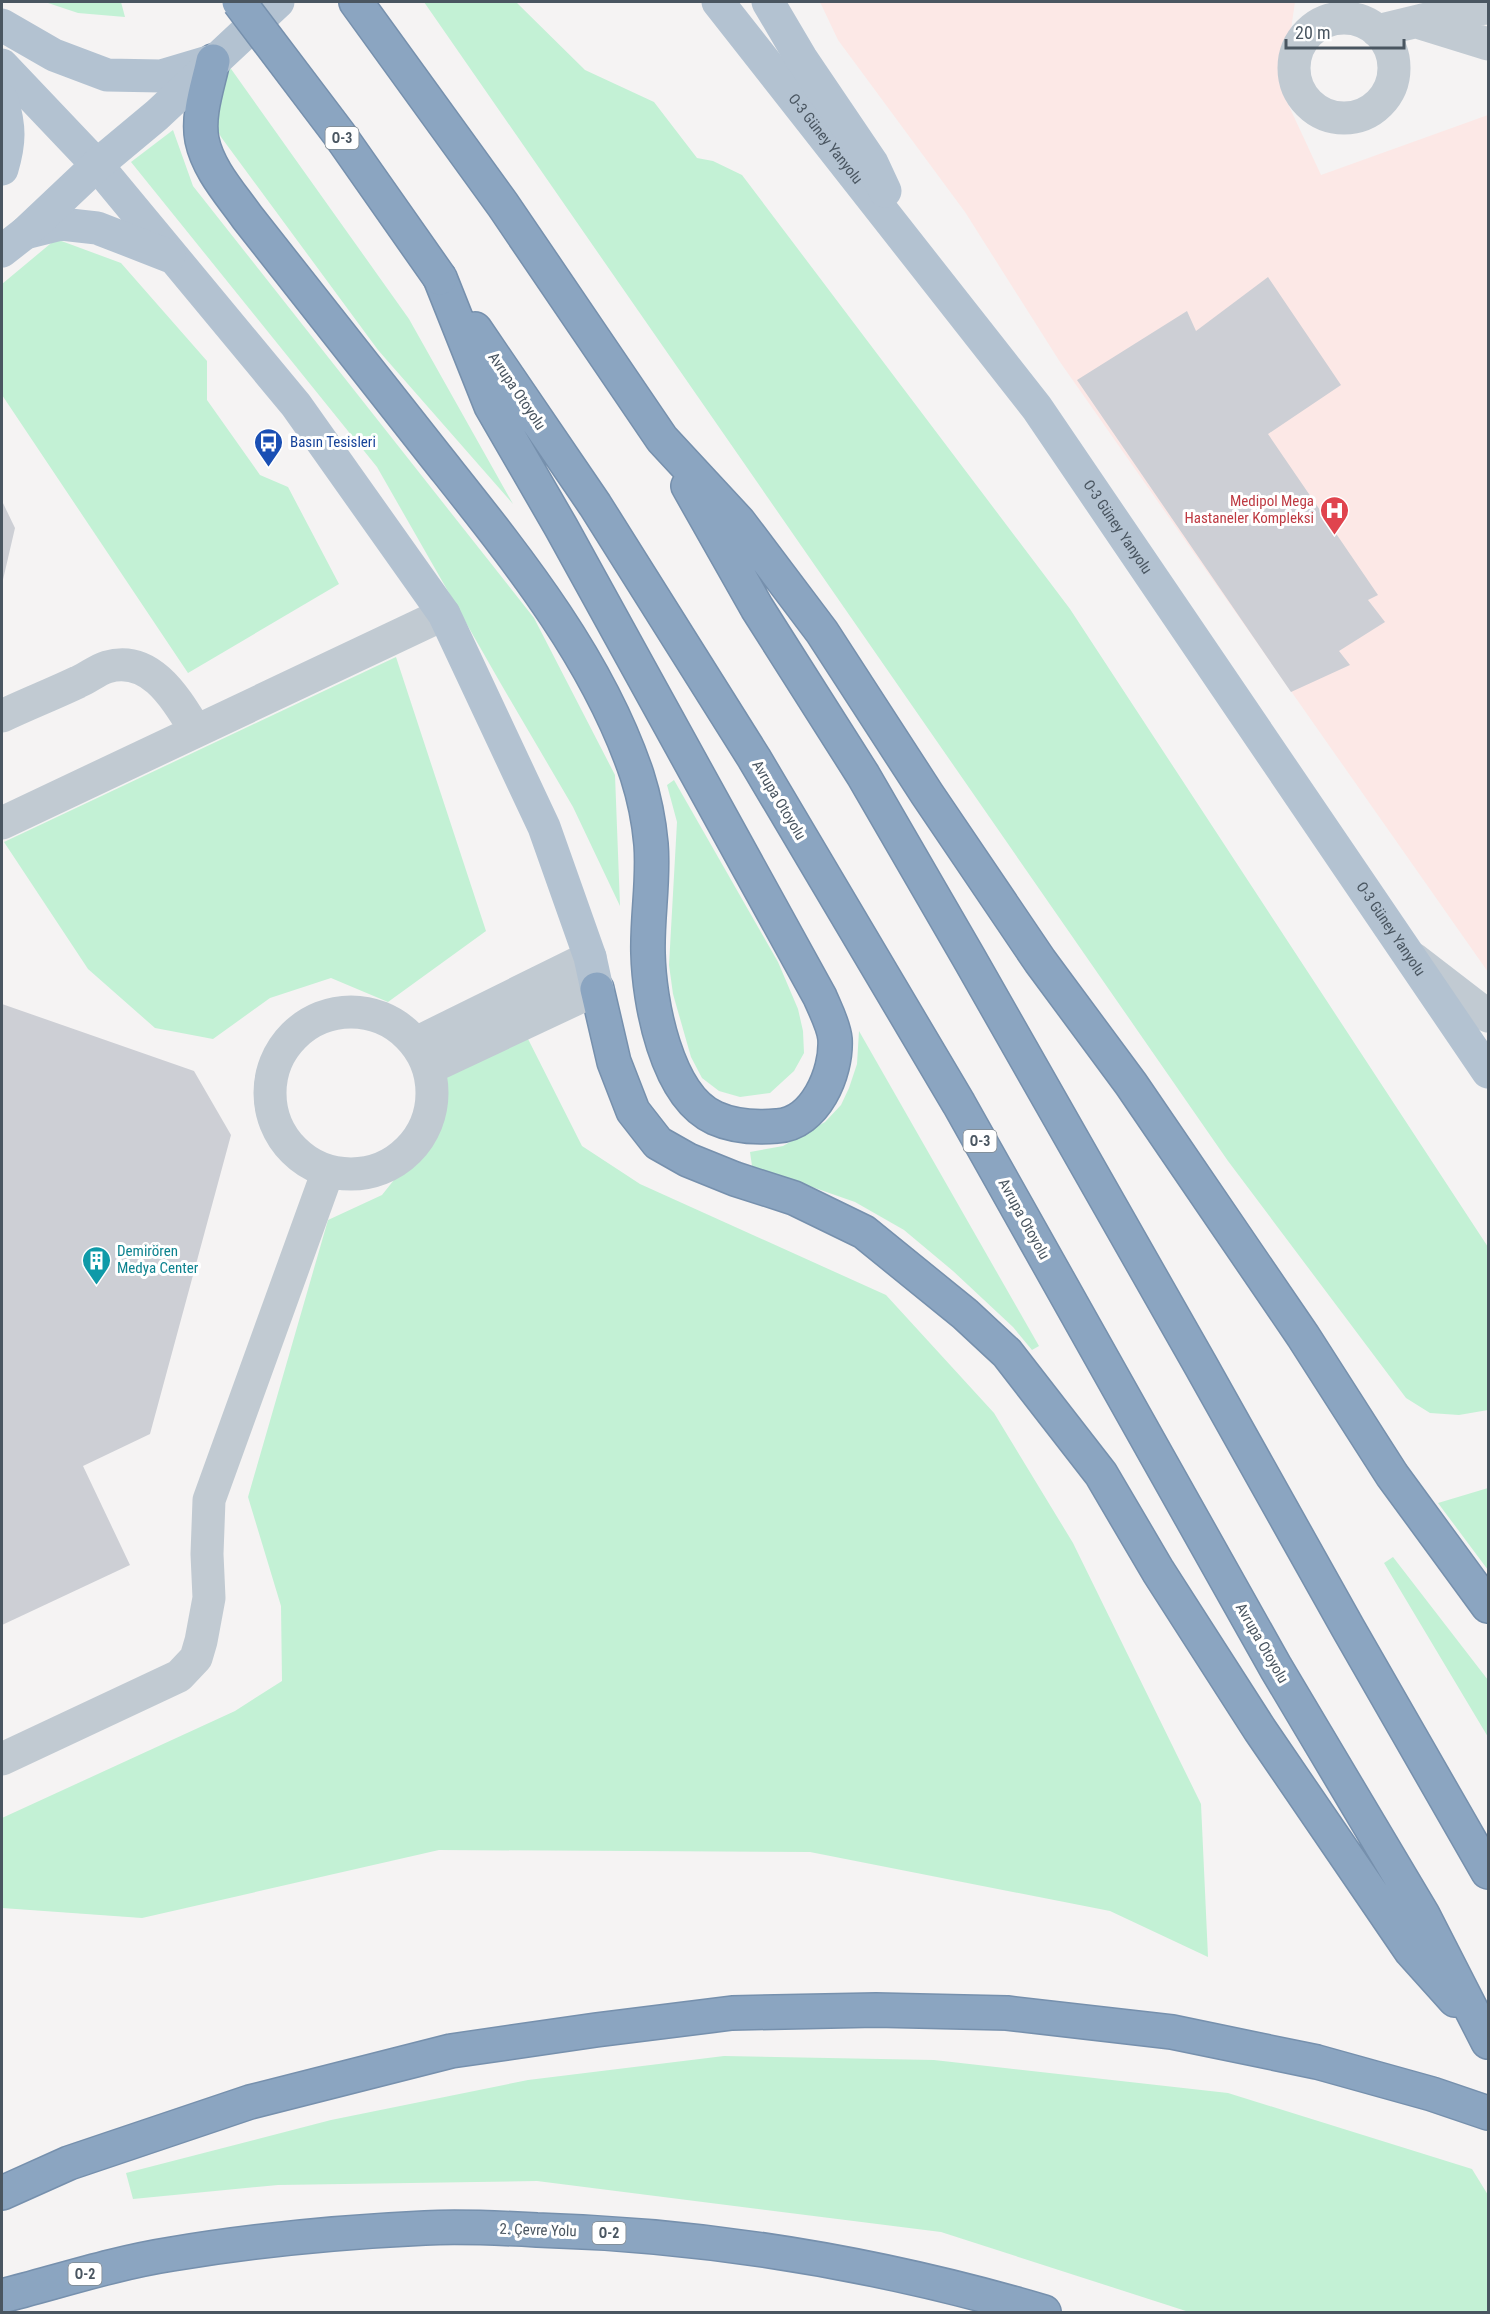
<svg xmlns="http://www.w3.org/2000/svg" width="1490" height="2314" viewBox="0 0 1490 2314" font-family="'Roboto Condensed',sans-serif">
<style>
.medical{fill:#fce8e6}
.green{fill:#c3f1d5}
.building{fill:#cdcfd5}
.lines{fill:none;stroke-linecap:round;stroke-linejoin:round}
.highway-casing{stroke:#7690ad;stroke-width:36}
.minor{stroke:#c1cad2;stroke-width:33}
.major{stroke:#b3c2d1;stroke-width:33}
.highway{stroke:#8ba5c1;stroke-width:33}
.highway-bridge-casing{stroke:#7690ad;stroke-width:36;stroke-linecap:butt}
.highway-bridge{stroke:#8ba5c1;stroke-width:33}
.labels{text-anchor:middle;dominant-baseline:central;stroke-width:6;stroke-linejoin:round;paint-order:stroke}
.shield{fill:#fff;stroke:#808990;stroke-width:1.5}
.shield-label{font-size:14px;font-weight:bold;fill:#4a5661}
.street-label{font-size:15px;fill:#4a5661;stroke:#fff}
.transit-label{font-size:15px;fill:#164399;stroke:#fff;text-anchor:start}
.health-label{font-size:15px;fill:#be3a42;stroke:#fff;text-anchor:end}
.culture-label{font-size:15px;fill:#0d838f;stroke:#fff;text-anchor:start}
</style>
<rect width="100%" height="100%" fill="#f5f3f3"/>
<path class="medical" d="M820 2H1295L1282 91 1321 175 1488 115V972L1060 362 965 212 838 40Z"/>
<path class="green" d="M45 2H121L125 17 78 13Z
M424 2H516L585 70 654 102 697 158 713 161 742 175 1070 609 1488 1247V1410L1459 1415 1430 1413 1406 1398 1228 1161Z
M229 66 409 319 513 504 378 350 221 137 210 115Z
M173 130 193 186 534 618 615 775 620 906 573 807 501 684 377 467 131 162Z
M56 239 121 263 207 361V400L260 475 288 487 339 584 188 673 2 395V284Z
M396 657 486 931 388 1002 331 978 270 998 213 1039 155 1028 88 969 4 842Z
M674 780 778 962 798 1009 803 1031 804 1053 794 1071 770 1093 740 1097 719 1091 702 1078 691 1057 673 994 669 965 677 822 667 785Z
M859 1031 1039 1346 1032 1350 1013 1327 953 1271 904 1230 855 1202 752 1166 750 1152 783 1146 825 1122 841 1105 849 1088 857 1064Z
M525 1033 582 1146 640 1184 886 1295 994 1413 1073 1543 1201 1804 1208 1957 1110 1911 810 1852 439 1850 142 1918 2 1908V1818L235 1711 282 1681 281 1606 248 1497 328 1220 382 1195 425 1141 444 1078Z
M1488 1488V1570L1438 1503Z
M1393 1557 1488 1680V1737L1384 1563Z
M724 2056 934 2060 1228 2093 1472 2169 1488 2195V2312H1189L941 2232 537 2181 278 2185 133 2199 126 2173 331 2120 528 2080Z"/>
<path class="building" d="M1268 277 1341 385 1268 434 1378 595 1368 600 1385 622 1339 651 1350 665 1291 692 1077 380 1187 311 1196 331Z
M2 501 15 528 2 584Z
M2 1004 194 1071 231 1135 150 1434 83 1466 130 1565 2 1625Z"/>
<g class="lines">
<defs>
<path id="highway" d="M356 2 503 205 662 439 739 522 822 632 927 794 1040 961 1131 1084 1303 1336 1392 1475 1488 1606
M213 61C208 85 197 115 202 140 208 169 230 193 247 217 310 297 374 377 437 458 514 555 597 656 637 775 644 797 649 821 651 844 654 880 647 917 648 953 649 1001 666 1096 715 1118 735 1127 755 1128 777 1126 815 1124 837 1073 835 1039 834 1026 825 1009 820 997L561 527 491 406 440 278
M475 329 595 505 754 758 959 1104 1276 1668 1423 1915 1488 2042
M688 486 757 608 863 775 969 958 1200 1364 1348 1628 1488 1872
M597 989 614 1062 633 1111 658 1143 688 1160 735 1179 794 1198 864 1232 965 1314 1007 1353 1101 1474 1158 1571 1260 1730 1411 1951 1455 2000
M2 2193 69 2163 250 2102 451 2051 596 2030 732 2013 876 2010 1007 2013 1172 2032 1317 2062 1432 2094 1488 2113
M2 2296C57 2282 114 2263 172 2254 255 2240 341 2232 425 2228 462 2226 500 2228 537 2230 707 2235 881 2264 1044 2312"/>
</defs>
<use href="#highway" class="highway-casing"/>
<path class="minor" d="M1294 68a50 50 0 1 1 100 0a50 50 0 1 1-100 0Z
M1417 22 1488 44
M1377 31 1464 10 1488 8
M2 716C27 704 53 694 78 682 88 678 97 670 107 667 151 654 176 699 196 731
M2 823 444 614
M1414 959 1488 1016
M270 1093a81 81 0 1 1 162 0a81 81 0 1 1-162 0Z
M416 1043 590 957
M429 1068 597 989
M2 1759 179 1676 196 1658 201 1641 209 1598 207 1554 209 1500 328 1171"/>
<g class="major">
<path id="s1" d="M718 2 1037 408 1488 1072"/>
<path d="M768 2 801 58 872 163 885 191"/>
<path d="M2 25 54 55 107 75 161 76 208 62"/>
<path d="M2 65 97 165 296 405 444 614 544 827 590 957 597 989"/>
<path d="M2 100C10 127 10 142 2 169"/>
<path d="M25 233 61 224 97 228 169 256"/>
<path d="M2 251 25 233 97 165 157 115 278 2"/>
</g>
<use href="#highway" class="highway"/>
<defs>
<path id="highway-bridge" d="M239 2 339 134 440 278"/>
</defs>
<use href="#highway-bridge" class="highway-bridge-casing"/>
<use href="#highway-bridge" class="highway-bridge"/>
</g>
<defs>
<symbol id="bus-pin" viewBox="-11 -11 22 30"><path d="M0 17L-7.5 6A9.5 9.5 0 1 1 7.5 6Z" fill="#1a4fb4" stroke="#fff"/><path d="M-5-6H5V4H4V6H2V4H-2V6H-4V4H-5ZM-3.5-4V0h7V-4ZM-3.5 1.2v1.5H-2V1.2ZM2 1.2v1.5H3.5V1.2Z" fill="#fff"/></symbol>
<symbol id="hospital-pin" viewBox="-11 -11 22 30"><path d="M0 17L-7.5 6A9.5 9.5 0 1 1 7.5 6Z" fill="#e0444e" stroke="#fff"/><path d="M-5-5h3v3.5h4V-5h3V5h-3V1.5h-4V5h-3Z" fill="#fff"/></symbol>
<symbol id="building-pin" viewBox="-11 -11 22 30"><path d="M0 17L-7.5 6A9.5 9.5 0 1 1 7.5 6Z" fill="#0f9aa8" stroke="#fff"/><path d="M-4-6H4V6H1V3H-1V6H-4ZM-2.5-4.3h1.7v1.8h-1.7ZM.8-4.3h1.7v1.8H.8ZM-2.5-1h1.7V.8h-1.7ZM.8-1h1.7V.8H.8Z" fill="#fff"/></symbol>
</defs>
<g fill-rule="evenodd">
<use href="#bus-pin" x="252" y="426" width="33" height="45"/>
<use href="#hospital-pin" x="1318" y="494" width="33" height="45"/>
<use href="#building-pin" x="80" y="1244" width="33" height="45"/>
</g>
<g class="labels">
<g class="shield">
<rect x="325.5" y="127" width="33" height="22" rx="4.5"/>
<rect x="963.5" y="1130" width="33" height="22" rx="4.5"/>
<rect x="592.5" y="2222" width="33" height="22" rx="4.5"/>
<rect x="68.5" y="2263" width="33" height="22" rx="4.5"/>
</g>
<g class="shield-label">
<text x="342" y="138">O-3</text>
<text x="980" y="1141">O-3</text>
<text x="609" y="2233">O-2</text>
<text x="85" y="2274">O-2</text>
</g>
<g class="street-label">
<text stroke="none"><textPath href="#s1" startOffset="174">O-3 Güney Yanyolu</textPath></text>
<text transform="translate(517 391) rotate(56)">Avrupa Otoyolu</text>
<text stroke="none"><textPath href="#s1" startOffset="660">O-3 Güney Yanyolu</textPath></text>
<text transform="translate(779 800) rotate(59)">Avrupa Otoyolu</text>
<text stroke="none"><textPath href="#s1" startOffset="1146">O-3 Güney Yanyolu</textPath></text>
<text transform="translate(1024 1219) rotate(61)">Avrupa Otoyolu</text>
<text transform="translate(1262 1643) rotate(60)">Avrupa Otoyolu</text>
<text transform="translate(538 2230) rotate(2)">2. Çevre Yolu</text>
</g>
<g class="transit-label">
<text x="290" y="442">Basın Tesisleri</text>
</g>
<g class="health-label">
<text x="1314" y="501">Medipol Mega<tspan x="1314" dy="17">Hastaneler Kompleksi</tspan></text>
</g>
<g class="culture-label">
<text x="117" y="1251">Demirören<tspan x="117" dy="17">Medya Center</tspan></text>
</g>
</g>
<rect width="1490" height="2314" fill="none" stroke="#4a5661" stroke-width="6"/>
<path d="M1286 39v9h118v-9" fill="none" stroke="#4a5661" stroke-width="3"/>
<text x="1295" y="39" font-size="18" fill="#4a5661" stroke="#ffffff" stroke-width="4.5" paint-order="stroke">20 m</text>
</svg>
